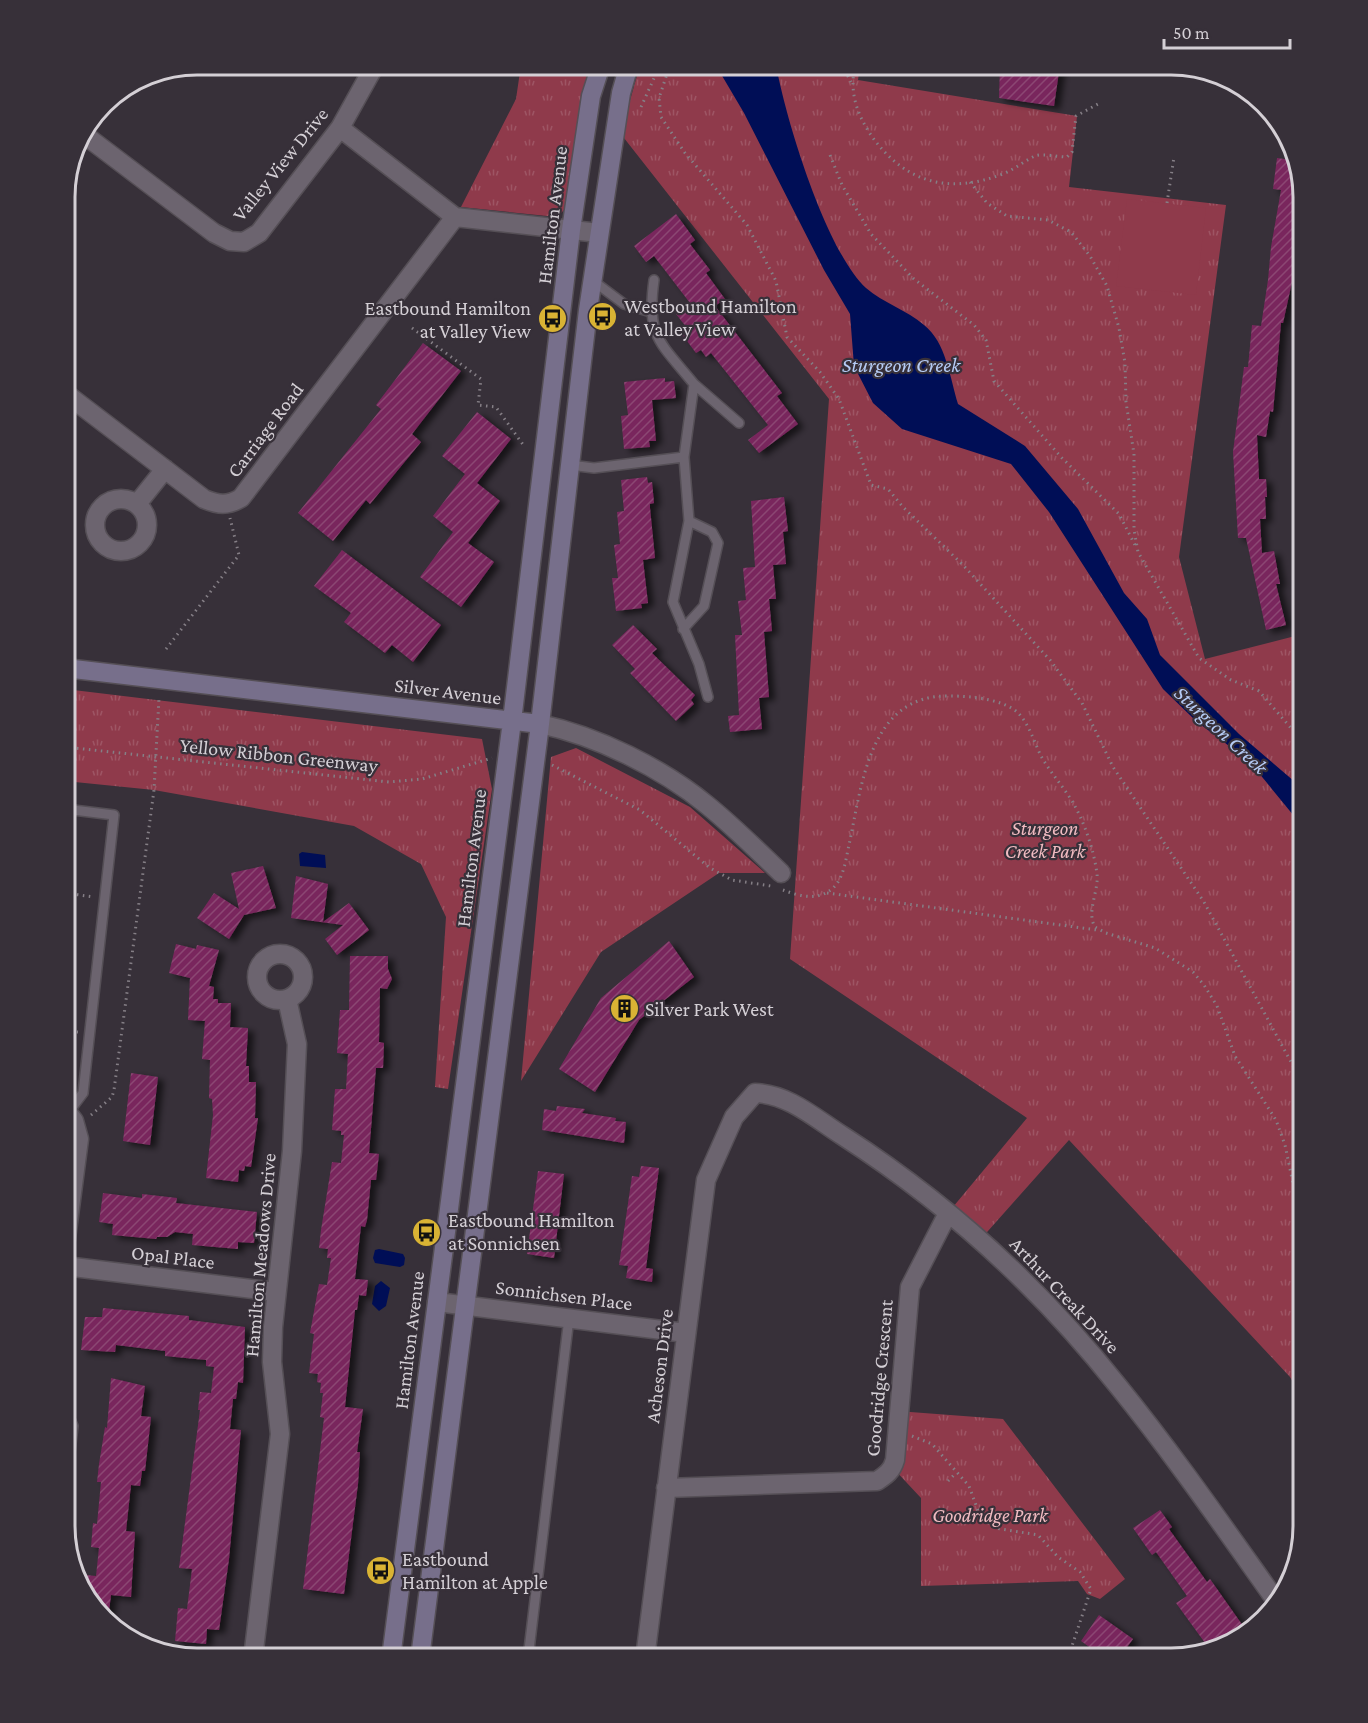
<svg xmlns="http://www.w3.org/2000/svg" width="1368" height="1723" viewBox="0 0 1368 1723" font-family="'Crimson Pro',serif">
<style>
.grass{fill:url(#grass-tufts)}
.pitch{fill:#8f3a4b}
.water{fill:#000e56}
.building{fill:url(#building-hatch);filter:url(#shadow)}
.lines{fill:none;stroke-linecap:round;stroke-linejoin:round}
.lane-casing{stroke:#554f56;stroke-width:12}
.street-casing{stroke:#554f56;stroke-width:21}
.secondary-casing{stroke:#554f56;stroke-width:21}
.path{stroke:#857f86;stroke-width:3;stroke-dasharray:1.5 4.5;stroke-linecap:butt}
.lane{stroke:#6c646f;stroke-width:9}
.street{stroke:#6c646f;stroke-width:18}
.secondary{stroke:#776f8b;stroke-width:18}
.labels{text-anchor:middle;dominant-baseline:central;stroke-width:4.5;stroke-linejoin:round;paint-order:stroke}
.street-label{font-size:20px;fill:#d4cfd5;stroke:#373039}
.poi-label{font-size:20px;fill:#d4cfd5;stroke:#373039;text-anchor:start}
.park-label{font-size:20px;font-style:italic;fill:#f1bbc1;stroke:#373039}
.water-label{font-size:21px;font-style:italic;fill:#b5cbf5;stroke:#373039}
.rim{fill:none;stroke:#d4cfd5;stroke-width:3}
</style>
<defs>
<pattern id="grass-tufts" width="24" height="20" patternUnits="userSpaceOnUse" patternTransform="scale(1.5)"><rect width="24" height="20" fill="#8f3a4b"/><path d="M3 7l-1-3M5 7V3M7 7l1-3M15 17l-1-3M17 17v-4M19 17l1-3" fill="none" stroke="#9e5564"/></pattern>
<pattern id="building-hatch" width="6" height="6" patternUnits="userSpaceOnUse" patternTransform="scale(1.5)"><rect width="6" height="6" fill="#79285d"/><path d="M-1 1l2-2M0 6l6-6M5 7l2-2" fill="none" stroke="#8b4673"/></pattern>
<filter id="shadow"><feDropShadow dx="6" dy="3.5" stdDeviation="3" flood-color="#0009"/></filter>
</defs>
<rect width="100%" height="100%" fill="#373039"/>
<path class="grass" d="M521 65H592L568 206 557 217 461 207 516 99Z
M640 65H860L858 80 1077 116 1069 187 1226 205 1179 557 1205 659 1303 634V1400L1290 1377 1069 1140 980 1240 948 1213 1027 1118 790 959 829 399 624 138 629 104Z
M65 689 482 739 492 789 448 1089 435 1087 446 917 421 864 354 826 154 790 65 781Z
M576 748 690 807 765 873H719L601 952 521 1081 551 757Z
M897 1411 1003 1419 1125 1579 1100 1599 1087 1594 1078 1581 921 1586V1498L893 1468Z"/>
<path class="pitch" d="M1127 199 1206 208 1196 295 1116 286Z"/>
<path class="water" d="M722 65H776C786 120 826 251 866 288 883 303 907 310 924 325 946 342 950 378 958 404L1025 446 1078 509 1124 593 1147 619 1160 655 1239 734 1302 788 1303 827 1249 761 1196 721 1163 689 1049 512 1011 464 902 429 873 403 854 366 850 314 824 270 744 113 721 74Z
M302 852 325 855 326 868 300 866 299 854Z
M379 1249 403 1254 405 1258 404 1265 400 1267 375 1263 373 1258 375 1250Z
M381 1281 390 1288 386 1306 379 1311 372 1304 375 1286Z"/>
<path class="building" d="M1000 65H1060L1054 106 999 98Z
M1277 158 1292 160 1304 204 1292 282 1283 323H1281L1273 412 1270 411 1266 437 1257 435 1259 479H1266L1267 497H1265L1266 519H1260L1262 553 1274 551 1280 584H1276L1286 625 1266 630 1246 538H1238L1233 452 1244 367H1248L1252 325 1261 326 1268 280 1271 247 1281 190 1273 189Z
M676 214 695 240 690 244 710 270 706 273 725 299 715 306 782 393 777 396 798 424 759 453 748 440 768 425 711 353 706 357 701 350 696 353 681 333 687 328 676 314 690 303 654 256 646 262 634 246Z
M423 343 461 371 412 434 421 442 370 504 366 500 333 541 298 513 381 409 376 405Z
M665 378V382L674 381 676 398 652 400 656 441H649L650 447 624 449 621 416 628 415 624 382Z
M477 412 511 439 477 483 500 501 468 543 494 562 461 607 420 577 453 532 433 516 465 474 442 456Z
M647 477 648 483 652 482 654 503 650 504V508L655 558 643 560 648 603 641 604 642 608 616 611 612 578H618L614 545 620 544 617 512 624 511 621 480Z
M784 497 788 531 783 532 786 564 773 565 776 599H769L772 631 764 632 769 697 759 698 762 729 730 732 728 716 739 715 735 635H742L738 601 746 600 743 568 755 567 751 501Z
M342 550 441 625 413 662 392 645 385 653 344 622 351 613 314 586Z
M633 625 657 649 652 653 695 695 691 700 694 704 676 721 630 673 635 669 612 645Z
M263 866 276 908 244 915 229 939 197 918 214 893 239 909 231 873Z
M296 876 328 884 323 922 349 903 369 930 337 955 325 939 343 925 291 918Z
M669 941 694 977 639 1020 595 1092 559 1069 601 998Z
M176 944 196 949 197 945 219 950 209 986 214 987 213 999H218V1003H231L230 1027 248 1028 246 1066H249V1082H256L255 1118H258L251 1167 245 1166 244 1171 239 1170 238 1182 206 1178 213 1115 212 1099 209 1098 210 1060 202 1059 205 1021 188 1020 190 978 169 973Z
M350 956H388V969L392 979 387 989 380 988 379 1042 384 1043 383 1068H376L369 1153 379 1154 376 1180H371L367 1220 365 1227 361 1226 355 1279 368 1280 366 1296 359 1295 357 1310H355L345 1407 363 1409 357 1452H360L358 1484 344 1594 303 1589 324 1418 320 1417 323 1393H320L321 1383 317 1382 318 1374 309 1373 314 1334 310 1333 319 1284 327 1285 331 1258H327L328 1249 319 1248 321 1230 332 1162 341 1163 344 1135H341V1131L332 1130 335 1089H346L348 1054 337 1053 340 1010H349Z
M131 1073 158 1077 150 1145 123 1141Z
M557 1106 585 1109 582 1113 616 1118 615 1121 626 1122 624 1143 542 1130 544 1109 556 1111Z
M641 1166 659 1168 646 1268 653 1269 652 1282 626 1278 628 1266 619 1265 632 1176 639 1177Z
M538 1171 564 1174 554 1258 527 1254Z
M103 1193 142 1198V1194L177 1198 176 1203 257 1212 254 1243 238 1242V1249L192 1245 193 1234 175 1232 167 1237H157L156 1239 112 1235 113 1224 99 1222Z
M103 1308 189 1316V1320L245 1327 243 1383 238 1382 236 1399H233L230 1429 241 1430 229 1559 219 1630 207 1629 206 1644 175 1641 178 1608 187 1609 192 1569 179 1568 200 1410H198L200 1392 211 1393 214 1367 206 1366V1360L165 1356V1351L116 1345 115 1352 81 1350 85 1317H102Z
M111 1378 145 1386 141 1416 151 1417 145 1471H142L140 1486 131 1485 126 1531 135 1532 131 1597 111 1595 108 1619 87 1599 84 1591 86 1575 96 1576 99 1548 91 1547 93 1523 97 1524 101 1482H97L99 1464 105 1427 107 1428Z
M1160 1510 1172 1527 1169 1529 1207 1582 1210 1579 1248 1633 1244 1636 1208 1647 1176 1603 1187 1596 1156 1552 1152 1555 1133 1528Z
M1099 1615 1133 1639 1119 1658H1096L1099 1654 1081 1641Z"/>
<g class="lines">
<defs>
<path id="lane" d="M592 280 624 304 651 312
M654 280C646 337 660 342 694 384L684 457 689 521 673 602 699 664 708 697
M694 384 739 423
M570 465 594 468 684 457
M683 629 704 606 718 543 712 532 689 521
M65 809 114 815 83 1093 68 1113
M65 1495 73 1426 65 1407
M528 1658 569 1318"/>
<path id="street" d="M340 128 455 217 599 233
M82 133 214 233 230 241 244 242 259 233 340 128 375 65
M65 393 204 499C219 505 227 506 241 498L455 217
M95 525a26 26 0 1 1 52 0a26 26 0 1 1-52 0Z
M137 504 165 469
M540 724C597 736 662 768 707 805 733 826 757 850 781 873
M257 977a23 23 0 1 1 46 0a23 23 0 1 1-46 0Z
M65 1246 79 1139 74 1121 65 1109
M65 1266 276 1292
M437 1302 686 1333
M666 1488 877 1481C886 1475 892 1471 895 1460L910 1287 948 1213
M253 1658 280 1434 272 1362 273 1327 292 1151 297 1044 287 999
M645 1658 706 1180 734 1117 755 1093C789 1094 816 1119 843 1136 947 1203 1041 1289 1118 1386 1174 1455 1225 1529 1277 1602"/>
<path id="secondary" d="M65 668 540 724
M391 1658 512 721 571 230 591 96 601 65
M420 1658 540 724 588 310 621 93 629 65"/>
</defs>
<use href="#lane" class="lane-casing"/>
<use href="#street" class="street-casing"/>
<use href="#secondary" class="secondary-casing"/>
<path class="path" d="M670 65 659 98 661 117 685 153 747 225 776 281 787 337 820 372 839 399 871 485 888 489 903 507 963 565 1050 660 1082 703 1113 767 1204 902 1303 1084
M842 65 851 82
M855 65C849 93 857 115 873 138 907 184 950 194 1003 174 1015 169 1024 161 1035 156 1043 153 1058 157 1067 157L1072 152 1076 116 1098 104
M641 107 660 65
M830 155 842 185 871 234 914 279 974 325 986 340 994 381 1062 458 1119 514 1136 547
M970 182 987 203 1007 216 1048 220 1071 232 1090 256 1107 286 1119 328 1125 363 1126 402 1134 454V530L1138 552 1199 658 1231 680 1259 691 1303 742
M1167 203 1174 157
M412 328 481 379 478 405 496 407 524 446
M166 649 239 555 230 518
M65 747 389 782 422 779 492 758
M552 765 640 810 710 868 732 880 771 886
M783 890C799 896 819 902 834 887 844 877 846 858 849 845 862 785 869 693 951 696 970 696 1002 699 1017 712 1029 723 1034 742 1041 756 1050 772 1062 785 1072 801 1084 821 1094 850 1097 874 1099 891 1086 912 1095 927L1106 933 1155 948 1193 972 1204 985 1217 1006 1235 1056 1276 1120 1285 1145 1303 1231
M65 893 94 897
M827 893 1097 930
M65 1031 78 1032
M91 1115 112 1097 114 1090 154 790 159 698
M912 1436 932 1444 969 1486 980 1516 995 1528 1038 1535 1058 1557 1080 1572 1091 1589 1068 1658
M948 1481 956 1473"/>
<use href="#lane" class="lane"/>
<use href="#street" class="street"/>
<use href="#secondary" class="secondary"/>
</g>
<defs>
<symbol id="bus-disc" viewBox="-11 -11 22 22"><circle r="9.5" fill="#d9b334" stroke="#373039"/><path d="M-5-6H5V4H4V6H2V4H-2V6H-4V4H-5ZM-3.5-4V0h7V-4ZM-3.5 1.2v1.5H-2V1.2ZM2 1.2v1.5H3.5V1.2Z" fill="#111"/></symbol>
<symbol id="building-disc" viewBox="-11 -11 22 22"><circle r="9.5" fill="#d9b334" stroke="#373039"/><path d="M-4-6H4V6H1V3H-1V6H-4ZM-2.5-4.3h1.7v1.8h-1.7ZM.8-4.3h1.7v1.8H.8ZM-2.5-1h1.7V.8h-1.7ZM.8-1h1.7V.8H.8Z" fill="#111"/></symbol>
</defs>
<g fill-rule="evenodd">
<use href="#bus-disc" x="586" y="300" width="33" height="33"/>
<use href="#bus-disc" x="536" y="302" width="33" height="33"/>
<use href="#building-disc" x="608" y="992" width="33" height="33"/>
<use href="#bus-disc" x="410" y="1216" width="33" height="33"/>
<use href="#bus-disc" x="364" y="1554" width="33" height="33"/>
</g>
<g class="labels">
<g class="street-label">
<text transform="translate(280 164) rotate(-51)">Valley View Drive</text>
<text transform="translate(552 215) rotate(-83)">Hamilton Avenue</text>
<text transform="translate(265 430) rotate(-53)">Carriage Road</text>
<text transform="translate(448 691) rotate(7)">Silver Avenue</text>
<text transform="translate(279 755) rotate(6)">Yellow Ribbon Greenway</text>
<text transform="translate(471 858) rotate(-83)">Hamilton Avenue</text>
<text transform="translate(260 1255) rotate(-85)">Hamilton Meadows Drive</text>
<text transform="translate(173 1257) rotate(7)">Opal Place</text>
<text transform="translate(564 1295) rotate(7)">Sonnichsen Place</text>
<text transform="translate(1065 1295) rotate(47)">Arthur Creak Drive</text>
<text transform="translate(409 1340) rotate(-83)">Hamilton Avenue</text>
<text transform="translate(659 1366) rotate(-83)">Acheson Drive</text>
<text transform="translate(879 1378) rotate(-85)">Goodridge Crescent</text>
</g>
<g class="poi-label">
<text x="624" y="306">Westbound Hamilton<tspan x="624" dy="23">at Valley View</tspan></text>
<text x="531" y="308" text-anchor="end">Eastbound Hamilton<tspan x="531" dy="23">at Valley View</tspan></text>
<text x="645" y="1009">Silver Park West</text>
<text x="448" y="1220">Eastbound Hamilton<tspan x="448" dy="23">at Sonnichsen</tspan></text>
<text x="402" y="1559">Eastbound<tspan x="402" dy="23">Hamilton at Apple</tspan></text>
</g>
<g class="park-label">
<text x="1045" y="828">Sturgeon<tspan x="1045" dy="23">Creek Park</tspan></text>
<text x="990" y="1515">Goodridge Park</text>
</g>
<g class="water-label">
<text x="901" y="365">Sturgeon Creek</text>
<text transform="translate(1221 730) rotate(43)">Sturgeon Creek</text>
</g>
</g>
<path d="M0 0H1368V1723H0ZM197 75H1171A122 122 0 0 1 1293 197V1526A122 122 0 0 1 1171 1648H197A122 122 0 0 1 75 1526V197A122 122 0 0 1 197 75Z" fill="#373039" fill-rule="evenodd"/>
<path class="rim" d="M197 75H1171A122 122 0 0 1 1293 197V1526A122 122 0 0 1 1171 1648H197A122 122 0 0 1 75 1526V197A122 122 0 0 1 197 75Z"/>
<path d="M1164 39v9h126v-9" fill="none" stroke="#d4cfd5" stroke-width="3"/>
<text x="1173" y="39" font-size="18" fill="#d4cfd5" stroke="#373039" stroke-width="4.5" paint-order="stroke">50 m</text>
</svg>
